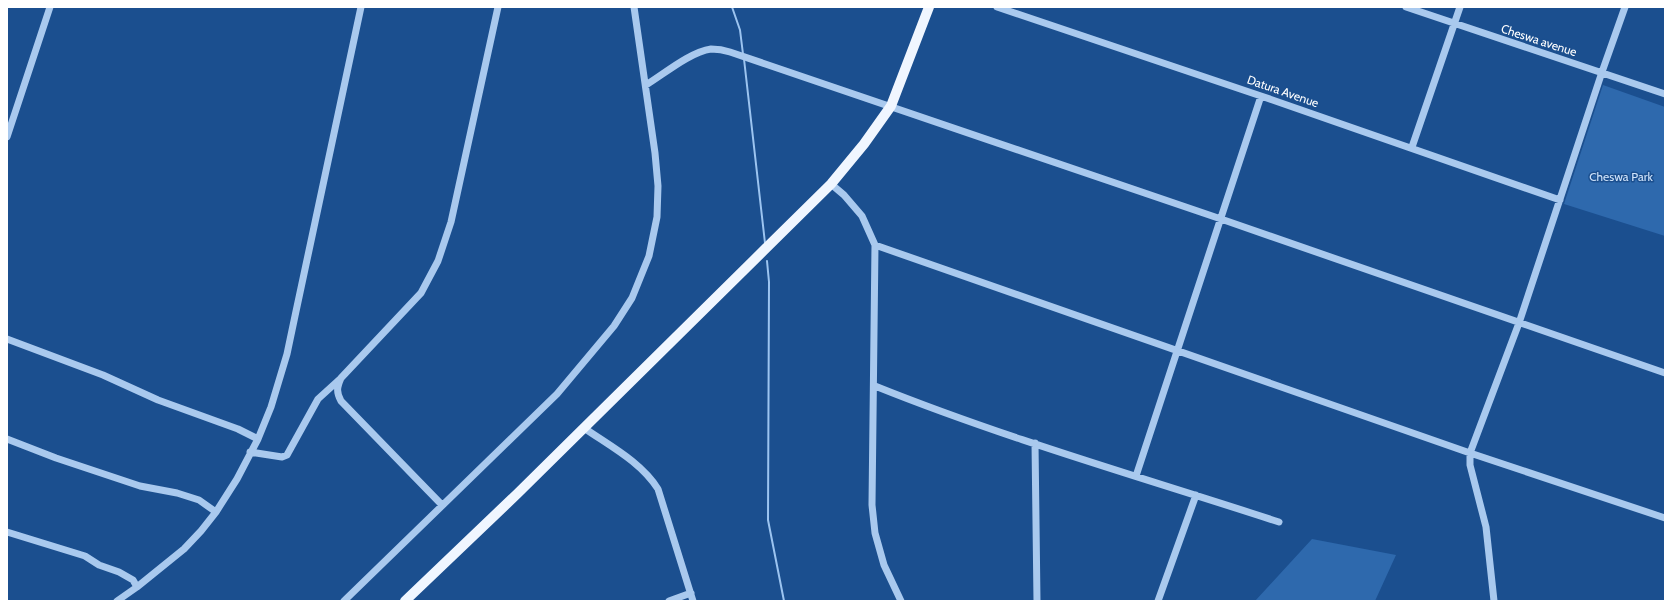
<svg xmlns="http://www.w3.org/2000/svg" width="1672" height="608" viewBox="0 0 1672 608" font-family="Cabin,sans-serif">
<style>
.green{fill:#2e69ad}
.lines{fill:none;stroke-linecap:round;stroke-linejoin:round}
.stream{stroke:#9cc4f0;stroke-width:2}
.minor{stroke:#a9c9ee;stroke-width:7}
.major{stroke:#f0f6ff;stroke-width:10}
.labels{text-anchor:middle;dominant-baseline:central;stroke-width:3;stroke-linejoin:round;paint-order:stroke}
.street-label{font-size:12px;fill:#fff;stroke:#1b4f8f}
.park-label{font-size:12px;fill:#cfe3fa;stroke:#1b4f8f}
</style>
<rect width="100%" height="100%" fill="#1b4f8f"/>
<path class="green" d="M1603 85 1665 107V236L1564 204Z
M1312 539 1396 555 1375 601H1255Z"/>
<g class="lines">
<path class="stream" d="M732 7 740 30 743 54
M744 59 765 243
M767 261 769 282 768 520 784 601"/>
<path class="minor" d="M997 7 1261 96 1560 200
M1406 7 1665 94
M646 85C664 74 690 52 711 49 718 49 724 50 730 52L1221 219 1665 373
M7 137 50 7
M1412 147 1460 7
M831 184 844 195 862 216 875 245 872 505 875 533 884 565 901 601
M875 245 1470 453 1665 518
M7 339 103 375 158 400 238 429 258 439
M875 386C1007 439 1144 478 1279 522
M584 428C610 446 641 462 658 489L693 601
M7 439 56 458 140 486 177 493 199 500 216 512
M1035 443 1037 601
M250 452 282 457 287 455 318 399 340 379
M1136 476 1261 96
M442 505 341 401C336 392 337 387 341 378L421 293 438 261 451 222 498 7
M7 532 85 556 99 565 119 572 133 580 137 587
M117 601 137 587 184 549 201 531 216 512 237 479 258 439 271 407 287 354 295 316 361 7
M344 601 557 394 614 326 632 298 649 256 657 217 658 186 655 153 634 7
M669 601 691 593
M1158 601 1196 495
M1494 601 1486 527 1470 465V453L1519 323 1602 72 1625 7"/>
<path class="major" d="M405 601 517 494 831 184 864 144 891 106 929 7"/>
</g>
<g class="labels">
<g class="street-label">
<text transform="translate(1539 40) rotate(18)">Cheswa avenue</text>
<text transform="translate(1283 91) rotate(19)">Datura Avenue</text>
</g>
<g class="park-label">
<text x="1621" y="176">Cheswa Park</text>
</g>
</g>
<rect width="1672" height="608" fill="none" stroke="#ffffff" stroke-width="16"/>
</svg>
